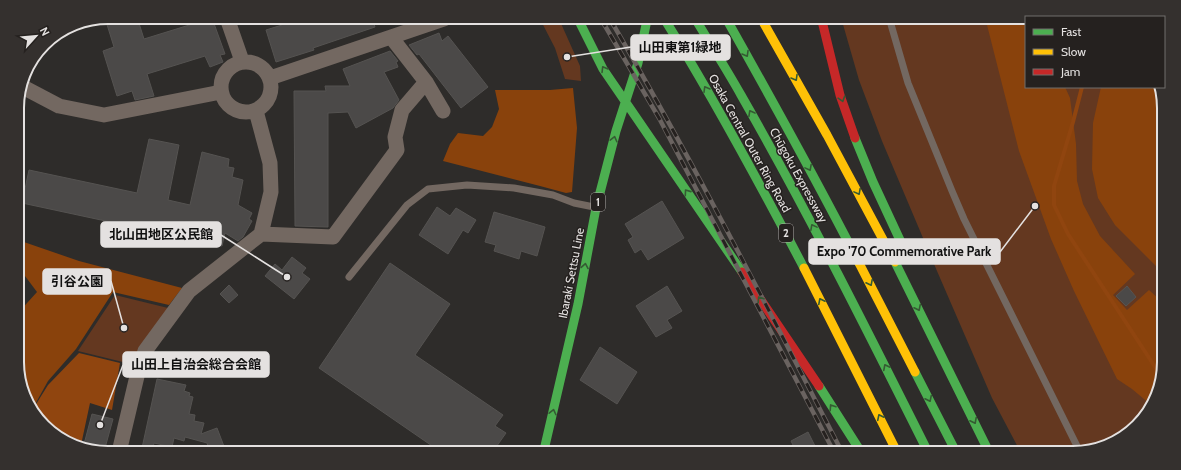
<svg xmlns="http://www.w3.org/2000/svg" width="1181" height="470" viewBox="0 0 1181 470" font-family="Cabin,'Noto Sans JP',sans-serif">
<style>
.green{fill:#643820}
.forest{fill:#89420c}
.water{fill:#90450f}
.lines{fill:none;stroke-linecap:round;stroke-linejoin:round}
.stream{stroke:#90450f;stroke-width:4}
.building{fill:#4b4948;stroke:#555351}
.lane{stroke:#736861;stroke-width:7}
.street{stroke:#736861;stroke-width:15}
.fast{stroke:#4caf50;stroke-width:9}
.slow{stroke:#ffc107;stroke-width:9}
.jam{stroke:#c62828;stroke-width:9}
.rail-casing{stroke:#6a6360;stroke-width:4.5}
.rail{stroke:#25211f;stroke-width:3;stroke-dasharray:9;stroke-linecap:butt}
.oneway{stroke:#355a33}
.labels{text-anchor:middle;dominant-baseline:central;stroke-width:3;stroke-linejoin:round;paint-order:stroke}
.shield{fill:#25211f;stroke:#aba7a6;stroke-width:1}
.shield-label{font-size:11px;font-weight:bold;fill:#e4e1e0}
.street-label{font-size:12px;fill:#e4e1e0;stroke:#25211f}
.rim{fill:none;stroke:#e4e1e0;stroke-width:2}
.leader{fill:none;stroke:#e4e1e0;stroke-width:1.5}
.callout-dot{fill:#e4e1e0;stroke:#25211f;stroke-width:1.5}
.callout{fill:#e4e1e0;stroke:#e4e1e0;stroke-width:1.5}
.callout-label{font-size:13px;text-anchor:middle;font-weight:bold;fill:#111}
</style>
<rect width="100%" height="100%" fill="#2e2c2a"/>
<path class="green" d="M540 19H559L580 66 581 81 565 79 555 48Z
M842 21 1026 22V87H1159L1163 96 1159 391 1128 434 1078 453H1021L992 398 937 271 882 141 859 80Z
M115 295 168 308 135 365 78 351Z"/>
<path class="forest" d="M986 21 1026 22V87H1065L1070 98 1076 144 1077 181 1083 204 1100 236 1135 274 1113 295 1127 310 1149 290 1160 300 1159 391 1150 404 1132 389 1117 379 1074 291 1051 239 1019 151Z
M1101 87H1159L1163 96 1161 271 1115 225 1098 198 1092 169 1093 123Z
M573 88 577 128 572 192 566 193 540 186 443 161 450 144 458 133 483 136 492 127 499 109 495 90H550Z
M21 241 79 261 182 288 169 305 113 292 76 349 48 381 33 408 19 379 18 313 37 292 22 272 18 270V243Z"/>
<path class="water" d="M79 353 120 363 112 410 90 403 81 445 69 441 40 422 33 409 48 385Z"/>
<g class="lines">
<path class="stream" d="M1082 87 1073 122 1054 186V205L1068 234 1159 373"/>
</g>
<path class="building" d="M108 17H137L144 39 212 18 225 54 220 55 223 62 210 67 205 56 147 74 154 96 135 100 132 91 117 96 103 51 114 47 105 18Z
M279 18H372L375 27 313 48 314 50 276 62 266 30 282 25Z
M439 33 442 41 448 36 488 87 461 108 419 54 417 55 409 45Z
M390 51 398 61 396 62 398 67 384 72 399 100 393 108 356 128 348 112 328 113V227L295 226 294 91H326L325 86H350L343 69Z
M149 139 179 145 168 200 190 205 202 152 229 159 228 167 234 168 232 177 243 180 238 205 252 213 249 219 252 221 243 237 238 241 225 233 222 246 22 203 29 170 137 193Z
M662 201 684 238 648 260 641 249 635 253 628 240 633 237 625 224Z
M437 207 450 216 456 208 476 220 468 233 463 230 448 254 419 235Z
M494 212 545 227 537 256 521 251 519 259 494 251 496 245 485 242Z
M292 257 306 268 302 273 310 279 294 299 265 276 275 264 282 270Z
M390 263 450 304 415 355 503 415 495 426 506 433 494 450H438L319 368Z
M229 285 238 295 229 303 220 294Z
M667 286 682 311 667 320 672 328 656 337 636 306Z
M1127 286 1136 297 1126 306 1116 296Z
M600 347 637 372 617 404 580 380Z
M157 379 186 385 184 391 190 393 189 396 193 397 189 414 195 415 194 421 204 423 201 434 217 428 225 449H209L207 443 185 437 184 441 174 438 172 447 154 443 153 448H142Z
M92 414 113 419 105 448H83Z
M808 432 818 452 796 451 791 441Z"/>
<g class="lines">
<path class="lane" d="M890 21 908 83 952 191 964 219 1080 452
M349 277 407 205 428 189 467 185 514 188 553 195 574 203 594 207"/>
<path class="street" d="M227 18 242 61
M391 37 426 82 443 111
M221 87a25 25 0 1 1 50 0a25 25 0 1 1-50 0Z
M270 78 444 19
M21 86 59 106 104 115 221 92
M261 234 333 237 397 150 395 137 402 110 426 82
M120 448 138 372 145 351 189 291 261 234 271 192 270 163 256 111"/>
<path class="fast" d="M578 19 603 69 742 272
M665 20C715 100 760 184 804 268
M696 20C711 45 727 70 741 95 808 212 868 332 928 452
M727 20C772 100 817 181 859 263
M855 138 873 182 906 253
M895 262 989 452
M915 372 956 452
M819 386 861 452
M544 450 578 304 596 208 616 131 638 63 647 20"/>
<path class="slow" d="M762 20 827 135 895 262
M859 263 915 372
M804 268 897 452"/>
<path class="jam" d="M822 21 840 95 855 138
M742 272 819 386"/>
<defs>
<path id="rail" d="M601 19 659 118 834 452
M610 19C693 161 767 307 842 452"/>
</defs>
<use href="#rail" class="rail-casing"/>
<use href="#rail" class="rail"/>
</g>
<defs><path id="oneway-chevron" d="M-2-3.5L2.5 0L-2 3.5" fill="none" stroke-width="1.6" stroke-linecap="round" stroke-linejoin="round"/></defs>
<g class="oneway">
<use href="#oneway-chevron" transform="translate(746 54) rotate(60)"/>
<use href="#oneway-chevron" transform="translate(604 69) rotate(-121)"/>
<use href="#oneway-chevron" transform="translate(795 78) rotate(60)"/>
<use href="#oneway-chevron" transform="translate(706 89) rotate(-120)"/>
<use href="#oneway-chevron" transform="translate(842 99) rotate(73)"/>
<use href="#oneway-chevron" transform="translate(751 113) rotate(-119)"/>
<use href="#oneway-chevron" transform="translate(614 139) rotate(-76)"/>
<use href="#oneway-chevron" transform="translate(809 168) rotate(62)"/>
<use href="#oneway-chevron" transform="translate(687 192) rotate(-125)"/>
<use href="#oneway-chevron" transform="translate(858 192) rotate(62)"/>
<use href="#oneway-chevron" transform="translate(813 227) rotate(-118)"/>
<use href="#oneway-chevron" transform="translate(585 266) rotate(-80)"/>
<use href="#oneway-chevron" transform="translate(870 283) rotate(63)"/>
<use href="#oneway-chevron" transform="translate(760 299) rotate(-124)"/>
<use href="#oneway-chevron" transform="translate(821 301) rotate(-117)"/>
<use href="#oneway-chevron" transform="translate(918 308) rotate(64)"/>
<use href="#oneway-chevron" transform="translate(886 367) rotate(-117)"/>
<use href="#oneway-chevron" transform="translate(929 399) rotate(64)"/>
<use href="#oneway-chevron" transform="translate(832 407) rotate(-123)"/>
<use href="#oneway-chevron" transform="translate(553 412) rotate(-77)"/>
<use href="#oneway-chevron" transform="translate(880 417) rotate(-116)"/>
<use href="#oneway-chevron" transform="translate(974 421) rotate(63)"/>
</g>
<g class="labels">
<g class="shield">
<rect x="591" y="193" width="14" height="18" rx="3"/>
<rect x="779" y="224" width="14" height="18" rx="3"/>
</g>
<g class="shield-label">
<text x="598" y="202">1</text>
<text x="786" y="233">2</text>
</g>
<g class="street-label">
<text transform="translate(750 143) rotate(61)">Osaka Central Outer Ring Road</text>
<text transform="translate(799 175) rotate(61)">Chūgoku Expressway</text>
<text transform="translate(571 273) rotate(-79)">Ibaraki Settsu Line</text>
</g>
</g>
<path d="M0 0H1181V470H0ZM108 24H1073A84 84 0 0 1 1157 108V362A84 84 0 0 1 1073 446H108A84 84 0 0 1 24 362V108A84 84 0 0 1 108 24Z" fill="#34302e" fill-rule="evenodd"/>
<path class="rim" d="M108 24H1073A84 84 0 0 1 1157 108V362A84 84 0 0 1 1073 446H108A84 84 0 0 1 24 362V108A84 84 0 0 1 108 24Z"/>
<path class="leader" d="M567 57L631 47M287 277L221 235M1035 206L1000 252M124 328L111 281M100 425L123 365"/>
<g class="callout-dot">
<circle cx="567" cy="57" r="4"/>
<circle cx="287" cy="277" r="4"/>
<circle cx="1035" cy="206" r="4"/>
<circle cx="124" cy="328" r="4"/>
<circle cx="100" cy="425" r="4"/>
</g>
<g class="callout">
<rect x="631" y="35" width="99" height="25" rx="4"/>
<rect x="101" y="222" width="120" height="25" rx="4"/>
<rect x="809" y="239" width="191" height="25" rx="4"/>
<rect x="43" y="269" width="68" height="25" rx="4"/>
<rect x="123" y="352" width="146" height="25" rx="4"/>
</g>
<g class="callout-label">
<text x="680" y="52">山田東第1緑地</text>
<text x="161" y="239">北山田地区公民館</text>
<text x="904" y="256">Expo '70 Commemorative Park</text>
<text x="77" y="286">引谷公園</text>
<text x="196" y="369">山田上自治会総合会館</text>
</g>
<rect x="1025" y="16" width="140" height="72" fill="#25211f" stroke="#716e6c"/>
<rect x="1033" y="29" width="20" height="6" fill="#4caf50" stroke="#716e6c"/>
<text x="1061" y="36" font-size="12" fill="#e4e1e0">Fast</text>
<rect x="1033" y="49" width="20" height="6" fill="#ffc107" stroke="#716e6c"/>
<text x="1061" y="56" font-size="12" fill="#e4e1e0">Slow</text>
<rect x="1033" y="69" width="20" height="6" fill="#c62828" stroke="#716e6c"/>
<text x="1061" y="76" font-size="12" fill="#e4e1e0">Jam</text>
<g transform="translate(36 36) rotate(63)" stroke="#25211f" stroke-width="3" paint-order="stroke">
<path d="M0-3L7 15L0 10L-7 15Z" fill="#e4e1e0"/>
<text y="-6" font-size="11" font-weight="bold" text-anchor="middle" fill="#e4e1e0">N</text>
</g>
</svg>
